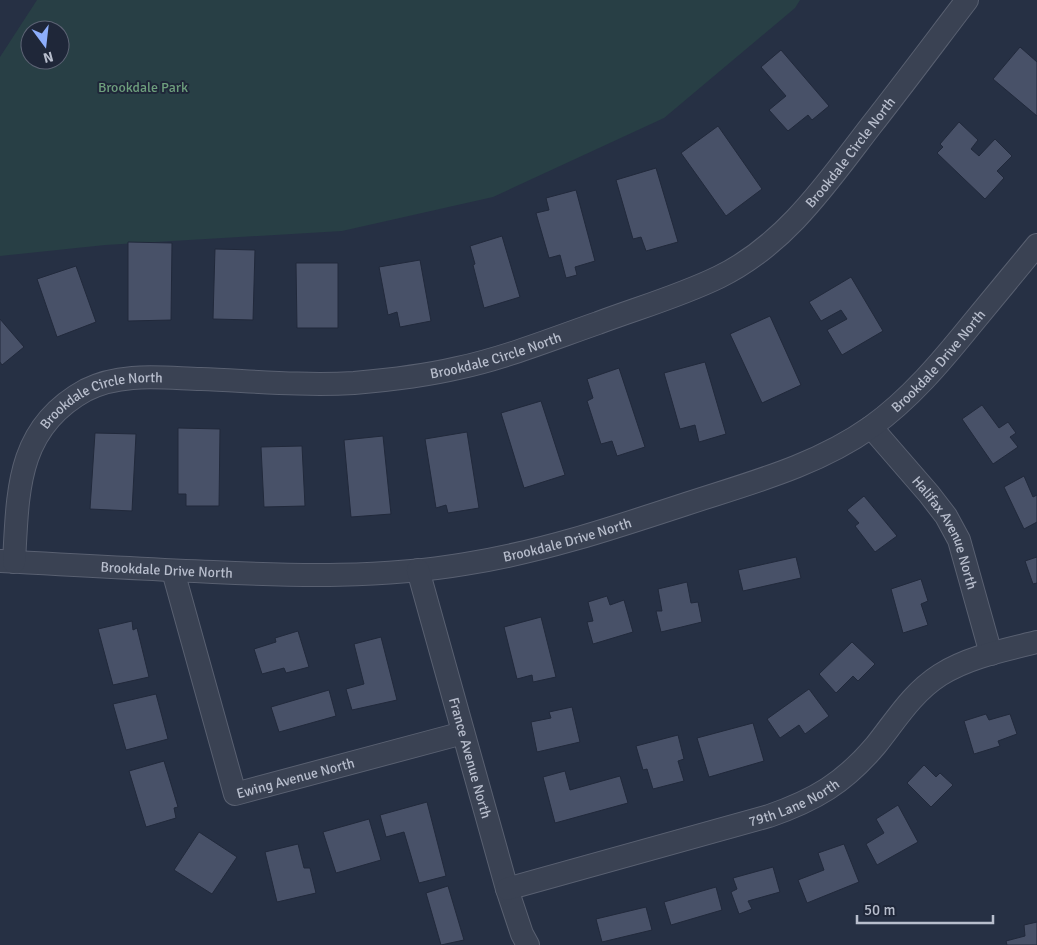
<svg xmlns="http://www.w3.org/2000/svg" width="1037" height="945" viewBox="0 0 1037 945" font-family="Signika,sans-serif">
<style>
.green{fill:#283f45;fill-rule:evenodd}
.building{fill:#485168;stroke:#21293b}
.lines{fill:none;stroke-linecap:round;stroke-linejoin:round}
.minor-casing{stroke:#596071;stroke-width:24}
.minor{stroke:#3a4253;stroke-width:22}
.labels{text-anchor:middle;dominant-baseline:central;stroke-width:4;stroke-linejoin:round;paint-order:stroke}
.park-label{font-size:14px;fill:#6e9f7d;stroke:#1f2739}
.street-label{font-size:14px;fill:#b8becd;stroke:#1f2739}
</style>
<rect width="100%" height="100%" fill="#263044"/>
<path class="green" d="M37 0H800L795 8 664 118 493 197 342 231 105 245 0 256V57ZM30 30H60V60H30Z"/>
<path class="building" d="M1020 47 1037 62V116L993 79Z
M781 50 829 106 812 120 808 115 788 131 769 110 786 96 761 67Z
M959 122 978 140 971 149 979 156 995 139 1012 156 997 171 1004 178 985 199 937 153 943 147 940 144Z
M718 126 762 189 726 216 681 153Z
M656 168 678 242 646 251 641 237 633 239 616 180Z
M576 190 595 261 575 267 577 275 566 278 560 255 549 258 536 213 549 210 546 198Z
M502 236 520 297 484 308 473 265 475 264 470 246Z
M128 242 172 243 171 320 128 321Z
M215 249 255 250 253 320 213 319Z
M420 260 431 321 400 327 397 312 388 315 379 267Z
M296 263H338V328H297Z
M76 266 96 322 57 337 37 279Z
M851 277 883 331 842 355 827 330 847 319 841 310 821 321 809 302Z
M770 316 801 385 762 403 730 334Z
M0 319 24 347 2 365 0 362Z
M705 362 726 434 699 442 695 425 680 429 664 373Z
M619 368 645 447 617 456 612 441 601 444 587 401 593 398 587 379Z
M541 401 565 475 524 488 501 413Z
M982 405 999 428 1008 422 1016 433 1010 437 1018 447 993 464 962 419Z
M178 428 220 429 219 506H186V494H178Z
M467 432 479 508 448 513 446 505 436 508 425 439Z
M95 433 136 434 132 511 90 509Z
M383 436 391 514 351 517 344 440Z
M302 446 305 506 264 507 261 447Z
M1024 476 1033 497 1037 495V522L1024 529 1004 487Z
M864 496 897 536 875 552 855 526 859 523 847 510Z
M796 557 801 578 743 591 738 570Z
M1037 557V583L1033 584 1025 561Z
M921 579 928 601 921 604 928 625 903 633 891 589Z
M687 582 691 603 698 602 702 622 661 632 656 611H662L658 589Z
M607 596 610 605 624 600 633 632 593 644 587 622 593 621 588 602Z
M541 617 556 677 533 682 532 675 517 679 504 627Z
M132 621 133 630 137 628 149 677 113 685 98 629Z
M298 631 309 667 286 673 284 668 262 674 254 649 276 642 275 638Z
M381 637 397 700 352 710 346 689 364 684 354 644Z
M852 642 875 664 858 681 853 676 836 693 819 674Z
M809 689 829 716 805 734 799 725 780 738 767 719Z
M329 690 336 716 279 732 271 707Z
M156 694 168 739 126 750 113 704Z
M572 707 580 742 537 752 531 722 551 718 549 712Z
M986 714 989 720 1010 714 1017 734 998 741 1000 746 974 754 964 721Z
M753 723 764 761 709 777 697 738Z
M678 735 684 759 678 761 684 781 653 789 647 769 643 770 636 746Z
M164 761 178 807 174 808 176 818 146 827 129 771Z
M924 765 936 777 940 773 953 785 931 807 907 783Z
M565 771 570 790 620 776 628 803 555 823 543 777Z
M427 802 446 876 419 883 404 832 386 837 380 815Z
M898 805 918 842 877 865 866 844 884 833 876 819Z
M369 819 381 860 336 873 323 832Z
M199 832 237 857 212 894 174 870Z
M298 844 304 868H310L316 893 277 902 265 852Z
M844 844 859 882 807 903 798 880 824 870 818 853Z
M773 867 780 892 748 901 752 909 739 914 731 892 737 889 733 878Z
M448 886 464 940 441 945 426 893Z
M716 887 722 910 671 925 664 902Z
M646 907 652 930 602 942 596 919Z
M1037 922V945H1007L1006 941 1025 936 1024 925Z"/>
<g class="lines">
<defs>
<g id="minor">
<path id="s1" d="M871 427 929 494 946 516 959 540 991 654"/>
<path id="s2" d="M1 561C72 565 142 569 213 572 297 576 382 578 465 564 541 552 613 528 686 504 750 483 816 466 871 427 910 399 941 362 971 325 993 298 1015 272 1037 245"/>
<path id="s3" d="M14 562C18 492 16 428 86 390 121 372 163 378 201 379 251 381 303 386 354 383 389 380 424 376 458 368 505 358 552 339 598 323 638 308 680 296 719 277 785 245 827 183 870 127 903 85 935 42 967 0"/>
<path id="s4" d="M418 570 507 889 522 934 528 945"/>
<path id="s5" d="M173 571 235 794 463 733"/>
<path id="s6" d="M507 889 769 816C815 800 844 783 876 745 896 720 912 693 940 675 968 657 1005 650 1037 642"/>
</g>
</defs>
<use href="#minor" class="minor-casing"/>
<use href="#minor" class="minor"/>
</g>
<g class="labels">
<g class="park-label">
<text x="143" y="87">Brookdale Park</text>
</g>
<g class="street-label">
<text stroke="none"><textPath href="#s3" startOffset="1032">Brookdale Circle North</textPath></text>
<text stroke="none"><textPath href="#s3" startOffset="612">Brookdale Circle North</textPath></text>
<text stroke="none"><textPath href="#s2" startOffset="990">Brookdale Drive North</textPath></text>
<text stroke="none"><textPath href="#s3" startOffset="208">Brookdale Circle North</textPath></text>
<text stroke="none"><textPath href="#s1" startOffset="131">Halifax Avenue North</textPath></text>
<text stroke="none"><textPath href="#s2" startOffset="570">Brookdale Drive North</textPath></text>
<text stroke="none"><textPath href="#s2" startOffset="166">Brookdale Drive North</textPath></text>
<text stroke="none"><textPath href="#s4" startOffset="195">France Avenue North</textPath></text>
<text stroke="none"><textPath href="#s5" startOffset="294">Ewing Avenue North</textPath></text>
<text stroke="none"><textPath href="#s6" startOffset="300">79th Lane North</textPath></text>
</g>
</g>
<g transform="translate(45 45) rotate(165)"><circle r="24" fill="#1f2739" stroke="#5c6374"/>
<path d="M0-4L9 19L0 12L-9 19Z" fill="#8daefc"/>
<text y="-8" font-size="14" font-weight="bold" text-anchor="middle" fill="#b8becd">N</text>
</g>
<path d="M857 915v8h136v-8" fill="none" stroke="#b8becd" stroke-width="2.5"/>
<text x="864" y="915" font-size="15" fill="#b8becd" stroke="#1f2739" stroke-width="4" paint-order="stroke">50 m</text>
</svg>
